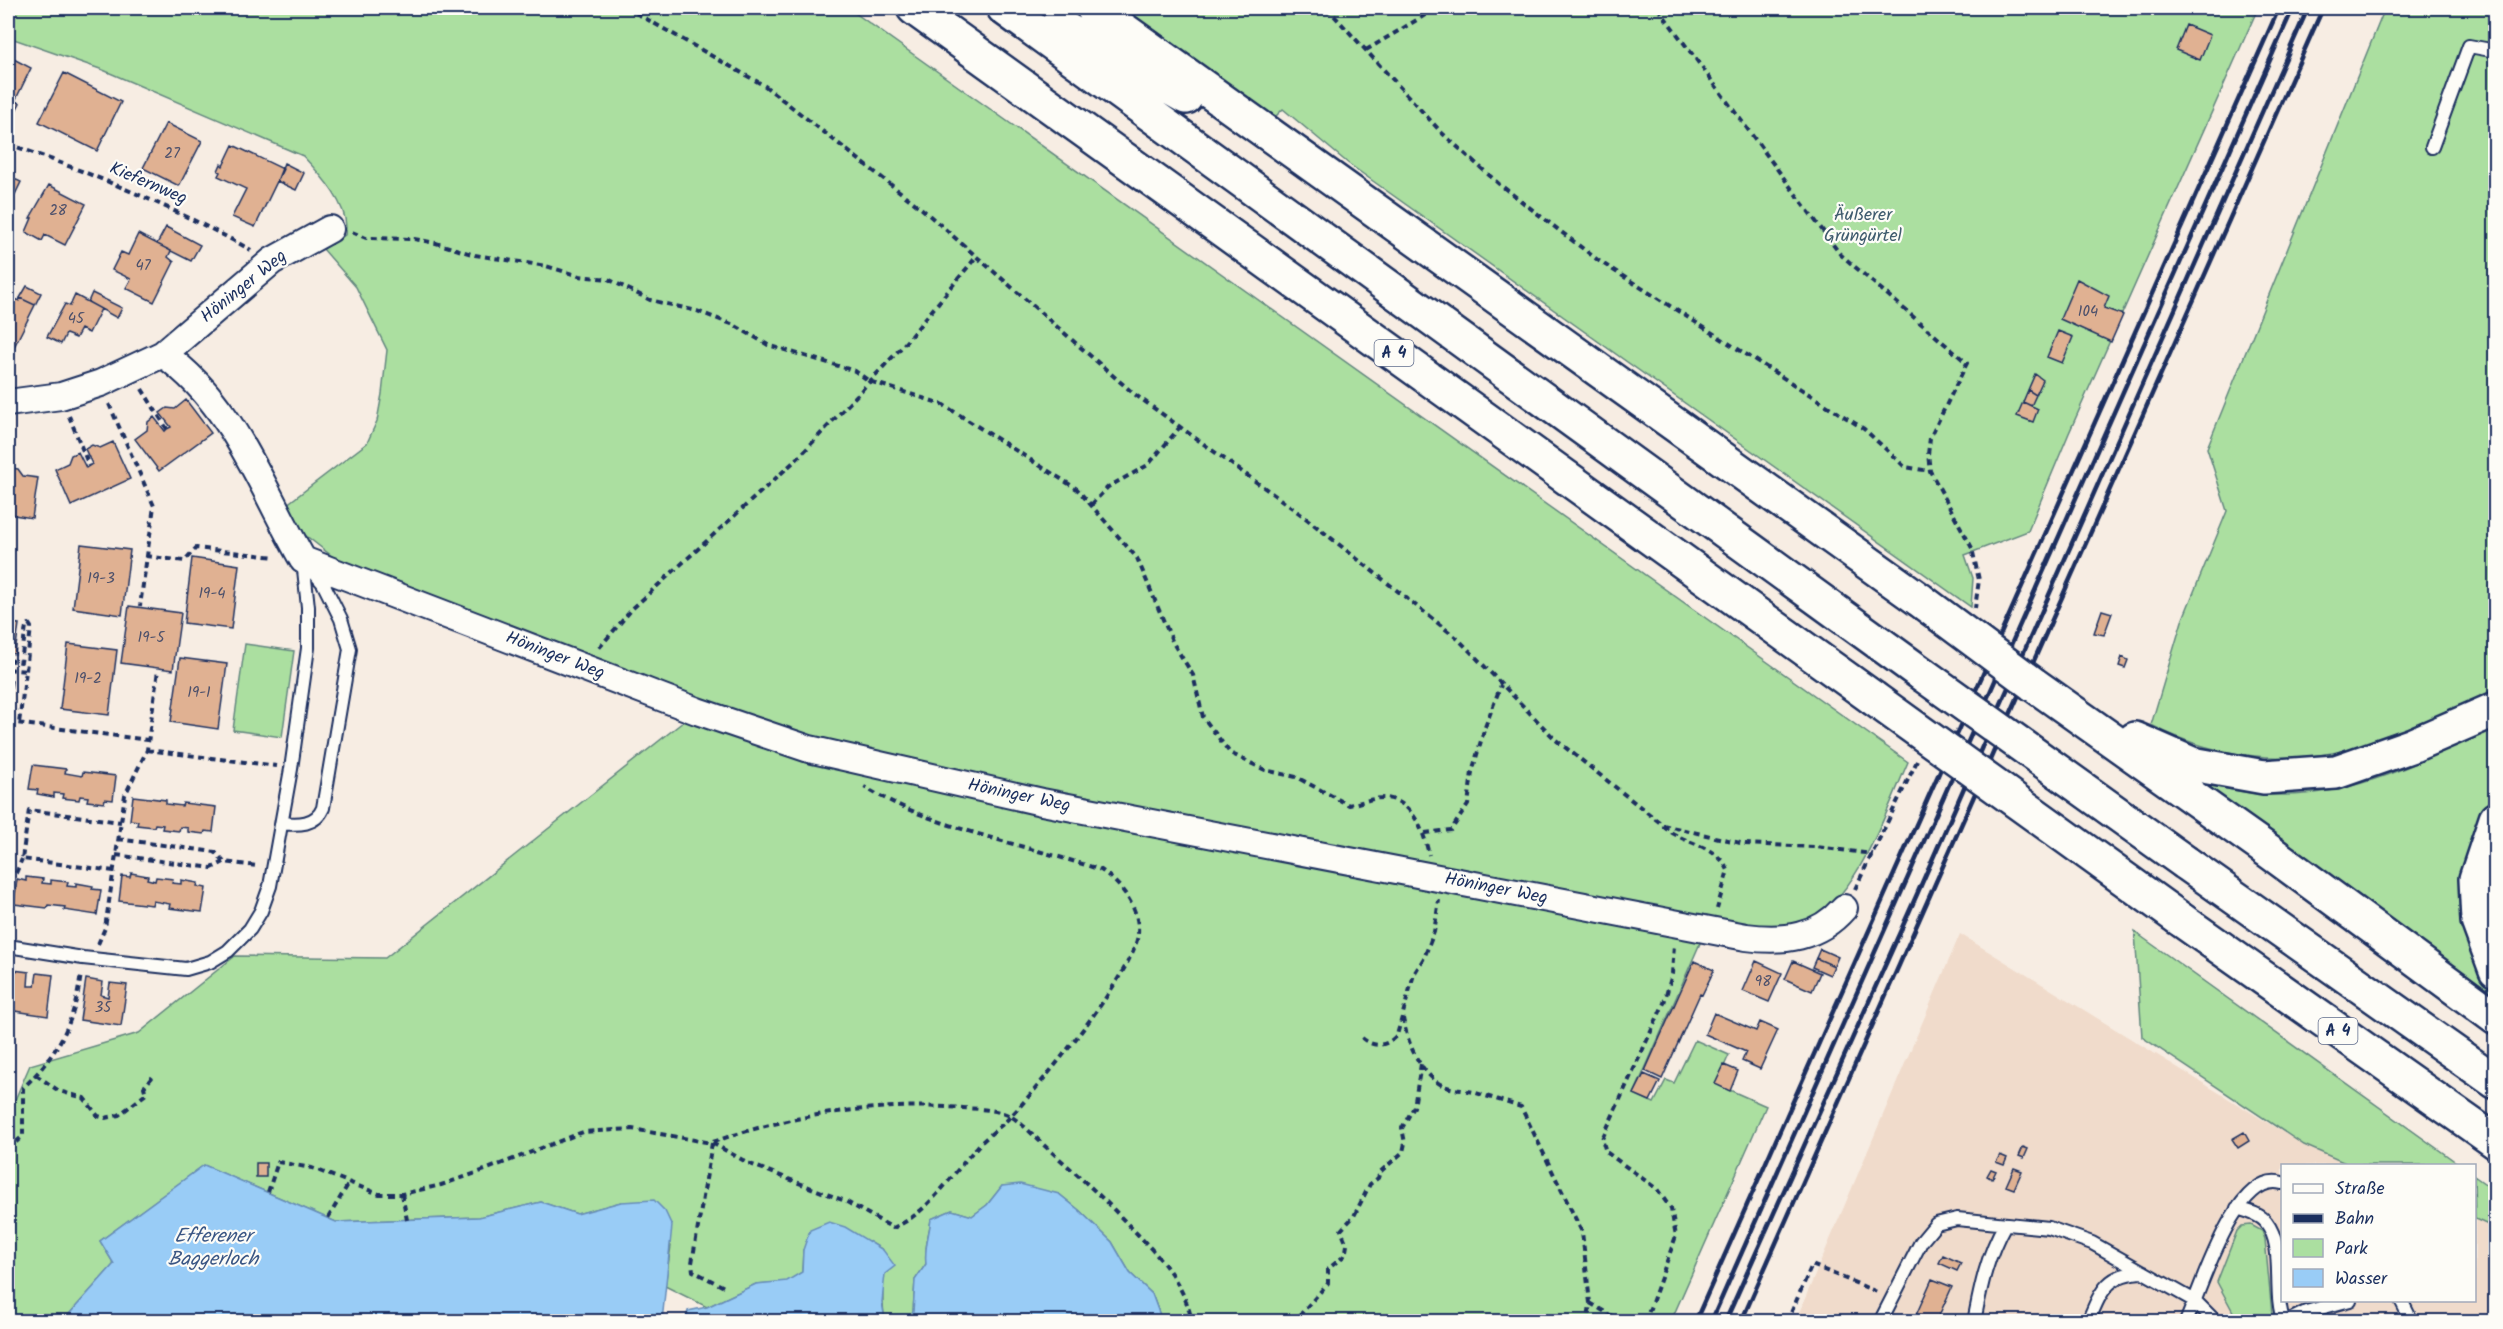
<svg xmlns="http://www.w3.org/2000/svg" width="2503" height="1329" viewBox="0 0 2503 1329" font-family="Kalam,sans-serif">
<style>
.built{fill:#f0dbcb}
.green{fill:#abdfa0;stroke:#63877f;stroke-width:1.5}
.water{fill:#99ccf6;stroke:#678db9;stroke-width:1.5}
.building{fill:#e0b192;stroke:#1b2f5e;stroke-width:1.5}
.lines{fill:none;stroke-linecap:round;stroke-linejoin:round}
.service-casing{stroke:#1b2f5e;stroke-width:16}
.minor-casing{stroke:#1b2f5e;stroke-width:30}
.motorway-casing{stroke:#1b2f5e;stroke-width:38}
.path{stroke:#1b2f5e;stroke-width:4;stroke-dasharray:6 4.5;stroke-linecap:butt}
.service{stroke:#fdfcf7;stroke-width:12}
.minor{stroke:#fdfcf7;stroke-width:26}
.motorway{stroke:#fdfcf7;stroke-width:33}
.rail{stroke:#1b2f5e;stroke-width:4.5}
.motorway-bridge-casing{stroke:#1b2f5e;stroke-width:38;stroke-linecap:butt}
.motorway-bridge{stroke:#fdfcf7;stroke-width:33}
.labels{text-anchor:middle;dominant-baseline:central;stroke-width:4.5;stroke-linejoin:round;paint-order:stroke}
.number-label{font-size:15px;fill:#4c506b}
.shield{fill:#fdfcf7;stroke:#5f6c8c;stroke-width:1.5}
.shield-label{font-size:16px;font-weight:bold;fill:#1b2f5e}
.street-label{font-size:18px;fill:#1b2f5e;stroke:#fdfcf7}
.park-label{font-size:18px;fill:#3f5b6e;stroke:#fdfcf7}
.water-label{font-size:20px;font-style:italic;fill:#3a5684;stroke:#fdfcf7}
</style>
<rect width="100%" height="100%" fill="#f7ede3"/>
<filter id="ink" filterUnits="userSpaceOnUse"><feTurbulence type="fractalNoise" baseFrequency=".0167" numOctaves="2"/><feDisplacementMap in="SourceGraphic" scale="12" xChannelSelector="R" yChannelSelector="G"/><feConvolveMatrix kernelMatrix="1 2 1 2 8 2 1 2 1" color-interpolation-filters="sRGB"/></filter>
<g filter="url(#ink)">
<path class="built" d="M1960 934 2304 1145 2350 1165 2282 1166V1300H2474L2475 1219 2495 1228V1321L1795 1322Z"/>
<path class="green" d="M8 8H848L1908 762C1887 810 1856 901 1806 922 1795 927 1781 928 1770 931L1185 822 813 739 694 699 346 567 300 531 286 505 367 443 377 421 382 394 387 350 356 287 323 249 345 235C352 208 320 174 303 156L103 70 8 37Z
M1122 8H2258L2069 433 2028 531 1965 555 1973 578 1971 607 1349 164 1283 109 1275 117Z
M2385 8H2495V693C2458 704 2422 724 2385 738 2308 768 2224 763 2151 725L2182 621 2227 511 2207 448Z
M245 644 294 651 282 737 233 730Z
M688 718 1704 934 1634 1094 1654 1103 1666 1080 1674 1083 1695 1040 1729 1055 1716 1084 1766 1106 1671 1321H1162L1152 1294 1130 1273 1112 1242 1079 1210 1059 1194 1002 1186 987 1205 972 1216 952 1210 931 1219C929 1235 924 1247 926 1264L915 1280 913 1313 906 1321 885 1320C880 1297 885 1274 883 1250L868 1241 803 1250 802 1272 787 1282 756 1284 707 1307 665 1286 671 1246 621 1202 577 1214 541 1202 479 1217 336 1222 204 1165 100 1241 114 1264 63 1321 8 1322V1116L30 1065 139 1033 235 956 385 958Z
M2495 725V795L2485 815 2478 967 2495 1000 2426 946 2205 785C2229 789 2253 795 2278 795 2356 797 2428 759 2495 725Z
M2135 932 2460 1165H2350L2304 1145 2142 1037Z
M2474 1176 2495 1191V1228L2475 1219Z
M2251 1225 2262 1231 2265 1239 2272 1314 2267 1321H2238L2217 1282 2237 1231 2242 1226Z"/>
<path class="water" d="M204 1165 336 1222 479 1217 541 1202 577 1214 621 1202 654 1200 665 1211 672 1226 662 1321H63L114 1264 100 1241Z
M1020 1184 1059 1194 1079 1210 1112 1242 1130 1273 1152 1294 1162 1321H906L913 1312 915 1280 926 1264C924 1247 929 1236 931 1219L952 1210 972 1216 987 1205 1002 1186Z
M829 1222 845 1227 883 1250 895 1266 885 1274 882 1302 885 1320 892 1321H685L688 1311 707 1307 756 1284 787 1281 802 1272 803 1250 810 1230Z"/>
<path class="building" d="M2186 25 2210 35 2200 60 2176 50Z
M8 56 31 68 15 101 20 103 10 122 8 120Z
M64 73 121 102 97 151 39 122Z
M166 123 202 141 179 186 143 168Z
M233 145 283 169 255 227 232 217 246 189 218 176 220 172 218 171 221 164 223 166Z
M284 163 304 173 296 190 277 181Z
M8 176 21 182 8 209Z
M49 185 86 204 65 245 45 235 42 241 26 232 32 218H30Z
M166 227 200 245 191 261 157 244Z
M138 234 171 251 168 257 174 262 154 302 126 288 131 279 112 270 121 252 128 255Z
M2077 279 2109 296 2104 308 2123 315 2111 342 2060 319Z
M27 286 41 293 35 305 20 298Z
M92 293 122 308 117 318 88 302Z
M8 295 19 301 20 298 35 305 8 359Z
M75 295 101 309 89 333 81 329 76 338 66 334 61 344 47 337 65 304 70 306Z
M2058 331 2073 337 2062 363 2047 357Z
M2035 374 2043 380 2036 395 2028 390Z
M2028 390 2036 395 2031 406 2023 402Z
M186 400 211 433 159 471 135 439 147 430 148 422 154 417 165 431 167 429 171 427 160 413 167 408 175 409Z
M2023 402 2038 409 2033 422 2017 416Z
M113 442 130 479 71 506 55 469 68 463 71 455 78 452 86 468 92 464 85 449 92 445 100 448Z
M11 468 18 469 23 476 38 478 32 518 8 514V485Z
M81 544 130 550 122 615 73 608Z
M192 558 239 565 231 629 184 623Z
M129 606 181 613 173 670 121 663Z
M2102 610 2112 613 2104 635 2094 633Z
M8 623 19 624 15 654 8 653Z
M68 644 117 650 109 715 60 709Z
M2122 657 2128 660 2125 668 2119 666Z
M180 658 227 664 218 729 171 722Z
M8 681H12L8 711Z
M33 765 66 769 65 773 82 776 83 772 116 776 113 800 105 799 104 803 87 801 88 797 80 796 79 800 62 798 63 794 54 793V797L37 794 38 790 29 789Z
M8 790H10L9 798 13 799 11 816 8 815Z
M133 796 166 800V804L182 806 183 803 216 807 213 832 205 831 204 834 188 832V828L180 827 179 831 162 829 163 825 155 824 154 827 137 825 138 821 130 820Z
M131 873 148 876 147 879 155 881 156 877 173 879 172 883 181 884V880L198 883 197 886 206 888 202 912 169 908 170 904 153 901 152 905 119 901 122 876 130 877Z
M26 877 43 879 42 883 51 884V880L68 882 67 886 76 887V883L93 886 92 889 101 890 97 915 64 910 65 907 48 905 47 908 14 904 17 879 26 881Z
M1820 949 1838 957 1834 966 1816 958Z
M1816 958 1834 966 1830 975 1812 967Z
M1694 961 1714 970 1702 995 1700 994 1662 1079 1645 1071Z
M1756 961 1782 973 1769 1002 1743 991Z
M1793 961 1820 973 1812 991 1785 979Z
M13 970 29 972 28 986H35L37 973 53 975 48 1016 8 1010Z
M86 979 103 982 101 995 108 997 110 983 127 985 121 1026 80 1020Z
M1714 1013 1756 1031 1760 1022 1778 1030 1760 1069 1742 1061 1746 1052 1705 1034Z
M1724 1065 1738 1071 1730 1091 1715 1084Z
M1644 1074 1660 1081 1650 1101 1634 1094Z
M2244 1132 2249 1141 2238 1148 2232 1139Z
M2023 1147 2028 1149 2024 1158 2019 1156Z
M2000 1155 2007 1158 2004 1165 1996 1162Z
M256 1163H266V1177H256Z
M2014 1168 2022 1171 2014 1189 2006 1186Z
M1991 1169 1996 1171 1992 1179 1987 1176Z
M1943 1255 1961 1263 1957 1271 1939 1263Z
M1932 1279 1952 1287 1936 1322H1913Z"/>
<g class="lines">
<defs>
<path id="service" d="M2432 147 2469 46 2496 51
M282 823C298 825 316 825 323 808L350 649 341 619 323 583 312 570
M8 946 83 958 186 969 210 962 228 951 250 929 261 911 270 886 291 769 308 648V607L303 560
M2237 1208C2247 1211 2260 1214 2266 1222 2286 1247 2272 1292 2284 1322
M2401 1300 2412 1322
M1880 1322 1921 1242 1936 1224 1957 1219 2049 1228 2092 1243 2195 1301 2216 1322
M1974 1322C1981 1285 1987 1256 2005 1224
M2088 1322C2101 1291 2107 1273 2144 1272
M2186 1322C2201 1289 2236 1169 2282 1183
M2286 1322 2306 1312 2350 1300"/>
<path id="minor" d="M163 354C235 405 260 486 303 560L697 711 809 749 1042 802 1746 937C1784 942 1818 938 1844 908
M8 403 61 396 101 383 163 354 272 261 330 229"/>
<path id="motorway" d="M914 8 1873 698
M1004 8 1922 674
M1093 8 1920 600
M1058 25 1186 97
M2033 684 2270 852 2496 1018
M2135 739 2192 764 2264 777 2336 772 2413 745 2496 709
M2496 819 2476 879 2478 921 2496 970
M2186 863 2496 1082
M2180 919 2496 1142"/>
</defs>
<use href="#service" class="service-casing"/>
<use href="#minor" class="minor-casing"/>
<use href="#motorway" class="motorway-casing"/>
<path class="path" d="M627 8 765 86 922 209 1133 393 1302 515 1458 639 1556 740 1663 825 1745 844 1816 847 1873 854
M1327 8 1442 133 1499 184 1599 261 1864 429 1905 467 1930 471
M1658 8 1840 254 1967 363 1930 438 1928 454 1930 471 1972 548 1979 580 1975 608
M1366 50 1437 8
M8 144C92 173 173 207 251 250
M352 232 366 238 414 239 436 243 475 255 546 266 579 276 608 279 650 300 697 311 734 325 768 345 855 371 869 381 942 404 1077 489 1137 558 1173 643 1193 675 1203 717 1230 753 1265 770 1296 777 1349 805C1360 803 1375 797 1386 798 1413 801 1424 832 1429 855
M142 389 167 429
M109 404 154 506 140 606
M69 416 89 466
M8 455 10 426
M1091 505 1108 487 1148 465 1180 427
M146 556 184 561 196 548 275 557
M599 648 633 608 798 458 900 349 977 256
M8 660 21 662 26 626 29 624 31 627 26 671
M8 669 26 671 19 723
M8 722 148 740
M147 750 277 766
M1663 826C1682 844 1716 844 1728 870L1717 909
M1425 833 1451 830 1468 805 1472 772 1485 727 1501 685
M118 839 215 852 224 862 257 866
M116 855 212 868 224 862
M114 871 22 859 29 810 121 822
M8 880 16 873 22 859
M1855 889 1917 761
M98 944 105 928 125 795 147 750 158 670
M1403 1018C1407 1041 1417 1067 1437 1082 1448 1090 1460 1089 1473 1092 1489 1097 1505 1102 1521 1107L1582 1232 1590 1303 1588 1322
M1362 1038C1374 1048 1386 1047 1397 1035L1414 974 1424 958 1434 932 1439 900
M36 1075 59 1091 84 1098 98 1116 105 1118 119 1115 146 1094 144 1087 154 1075
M713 1142C792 1114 879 1102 963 1108 978 1109 998 1109 1012 1117 1024 1125 1035 1137 1046 1147 1071 1169 1096 1191 1119 1215 1150 1248 1183 1276 1192 1322
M712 1143 692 1263 693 1271 726 1288
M8 1149 23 1136V1088C58 1054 75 1022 81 973
M268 1192 278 1162 312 1168 379 1194H402L441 1185 485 1170 583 1132 632 1129 712 1143 750 1164 845 1201 893 1228C929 1213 952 1174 978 1146 988 1135 1001 1127 1011 1116 1040 1086 1135 971 1138 934 1140 908 1121 884 1101 870 1021 843 937 830 864 787
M402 1194 407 1220
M328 1218 349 1183
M1590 1303 1622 1322
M1299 1316 1328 1283V1269L1344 1256 1346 1251 1347 1245 1341 1230 1354 1216 1370 1184 1378 1178 1380 1172 1403 1152 1405 1143 1402 1128 1414 1107 1421 1064
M1645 1322 1676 1236 1671 1209 1657 1189 1606 1152 1602 1139 1664 1003 1672 974 1674 945
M1787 1322 1812 1265 1877 1292"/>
<use href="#service" class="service"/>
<use href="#minor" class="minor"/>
<use href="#motorway" class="motorway"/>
<path class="rail" d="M1695 1322 2279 8
M1711 1322 2293 8
M1725 1322 1914 901 2308 8
M1741 1322 2323 8"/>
<defs>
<path id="motorway-bridge" d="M1920 600 2033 684
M1922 674 2186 863
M1873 698 2180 919"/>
</defs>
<use href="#motorway-bridge" class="motorway-bridge-casing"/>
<use href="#motorway-bridge" class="motorway-bridge"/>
</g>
</g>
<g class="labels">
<g class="number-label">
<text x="172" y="154">27</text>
<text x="58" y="211">28</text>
<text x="143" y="266">47</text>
<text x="2088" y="312">104</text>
<text x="76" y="319">45</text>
<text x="101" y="579">19-3</text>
<text x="212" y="594">19-4</text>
<text x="151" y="638">19-5</text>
<text x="88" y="679">19-2</text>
<text x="199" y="693">19-1</text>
<text x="1763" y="982">98</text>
<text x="103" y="1008">35</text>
</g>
<g class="shield">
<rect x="1374.5" y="340" width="39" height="26" rx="4.5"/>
<rect x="2318.5" y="1018" width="39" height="26" rx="4.5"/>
</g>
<g class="shield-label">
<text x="1394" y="353">A 4</text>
<text x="2338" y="1031">A 4</text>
</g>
<g class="street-label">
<text transform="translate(148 184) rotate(23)">Kiefernweg</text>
<text transform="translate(244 287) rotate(-39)">Höninger Weg</text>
<text transform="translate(555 656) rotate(21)">Höninger Weg</text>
<text transform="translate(1019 796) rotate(12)">Höninger Weg</text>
<text transform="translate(1496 889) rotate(11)">Höninger Weg</text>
</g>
<g class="park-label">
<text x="1863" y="215">Äußerer<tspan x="1863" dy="21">Grüngürtel</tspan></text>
</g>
<g class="water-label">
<text x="213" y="1237">Efferener<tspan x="213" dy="23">Baggerloch</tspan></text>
</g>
</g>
<rect width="2503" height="1329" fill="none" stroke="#fdfcf7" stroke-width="30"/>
<rect x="15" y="15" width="2473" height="1299" fill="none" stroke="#1b2f5e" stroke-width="2" filter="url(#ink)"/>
<rect x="2281" y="1164" width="195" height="138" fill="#fdfcf7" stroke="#a3aaba" stroke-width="1.5"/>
<rect x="2293" y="1184" width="30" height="9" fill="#fdfcf7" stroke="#a3aaba" stroke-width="1.5"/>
<text x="2335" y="1194" font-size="18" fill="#1b2f5e">Straße</text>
<rect x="2293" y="1214" width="30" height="9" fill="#1b2f5e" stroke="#a3aaba" stroke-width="1.5"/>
<text x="2335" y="1224" font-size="18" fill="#1b2f5e">Bahn</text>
<rect x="2293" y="1239" width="30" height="18" fill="#abdfa0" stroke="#a3aaba" stroke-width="1.5"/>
<text x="2335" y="1254" font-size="18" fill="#1b2f5e">Park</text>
<rect x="2293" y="1269" width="30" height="18" fill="#99ccf6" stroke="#a3aaba" stroke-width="1.5"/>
<text x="2335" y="1284" font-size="18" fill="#1b2f5e">Wasser</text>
</svg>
